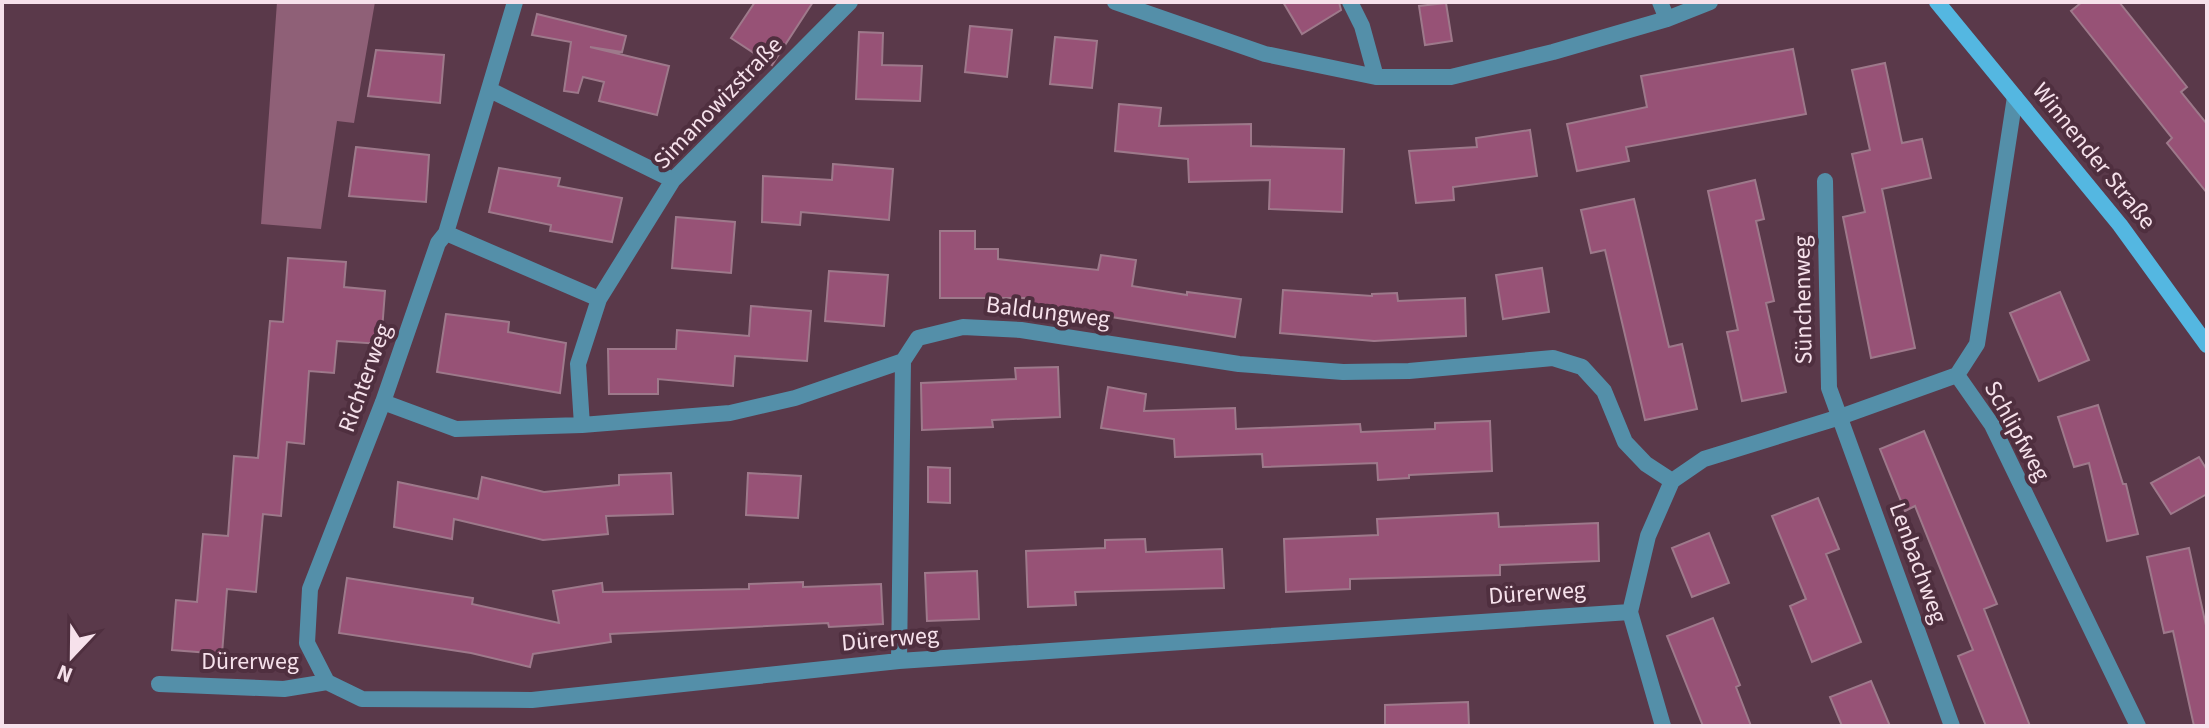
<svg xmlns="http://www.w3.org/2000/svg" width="2209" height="728" viewBox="0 0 2209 728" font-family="'Source Sans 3',sans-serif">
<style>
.green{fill:#8f6077}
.building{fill:#975276;stroke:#9e798b;stroke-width:2}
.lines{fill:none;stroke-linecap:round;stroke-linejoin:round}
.street{stroke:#548fa9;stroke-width:16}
.secondary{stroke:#54b7e1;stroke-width:16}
.labels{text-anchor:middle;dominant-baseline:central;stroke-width:8;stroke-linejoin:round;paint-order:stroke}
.street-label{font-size:24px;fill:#f6e1eb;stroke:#4f2f3f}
</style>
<rect width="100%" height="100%" fill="#5a394a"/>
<path class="green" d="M277 2H375L354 123 337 121 321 229 261 224Z"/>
<path class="building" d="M755 2H813L772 65 731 38Z
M1283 2H1339L1341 10 1302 34Z
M2082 2H2119L2187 87 2181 92 2207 124V193L2167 143 2172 138 2071 11Z
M1446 3 1452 41 1425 45 1419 6Z
M537 14 626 36 622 52 590 47 669 66 657 115 599 101 604 82 583 77 578 93 564 91 571 42 532 35Z
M970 26 1012 30 1007 77 965 72Z
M859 32 883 33 882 65 922 66 920 101 856 99Z
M1055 37 1097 41 1092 88 1050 84Z
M1793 49 1806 114 1626 147 1629 161 1577 171 1567 124 1647 107 1641 76Z
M376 50 444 55 440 103 368 96Z
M1885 63 1902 143 1922 139 1931 178 1882 189 1915 348 1871 358 1843 217 1865 212 1852 154 1870 150 1852 70Z
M1119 104 1161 108 1159 126 1251 124V146L1344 149 1342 212 1269 209 1270 180 1189 182 1188 159 1115 151Z
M1530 130 1537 176 1453 187 1454 200 1416 203 1409 151 1477 147 1476 138Z
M356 147 429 155 426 202 349 196Z
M833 164 893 169 889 220 801 212 800 225 762 222 763 176 832 180Z
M499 168 560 178 558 186 622 198 612 242 550 231 551 225 489 212Z
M1755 180 1764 219 1756 221 1774 301 1766 303 1786 392 1742 401 1727 332 1738 330 1708 191Z
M1634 199 1669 347 1682 344 1697 409 1645 420 1605 250 1591 253 1581 210Z
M676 217 735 222 731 273 672 268Z
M940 231H975V249H998V259L1098 270 1101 255 1136 260 1132 286 1187 295V292L1241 299 1235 337 1068 310 1067 314 1025 310 1026 298H940Z
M288 258 346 262 344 287 385 291 381 344 337 341 334 373 309 371 304 444 287 442 281 516 263 514 256 592 227 589 222 654 172 650 176 600 197 602 203 534 228 536 234 456 258 458 270 321 283 322Z
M1542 268 1549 312 1503 319 1496 275Z
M829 271 888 275 884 326 825 321Z
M1283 290 1372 296V294L1397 293 1398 301 1465 298 1466 336 1374 341 1280 333Z
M2060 292 2089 360 2039 381 2010 313Z
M751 306 811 311 807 361 735 356 733 386 658 379V394H609L608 349H676L677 330 749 336Z
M446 314 509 322 508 332 566 343 560 393 437 372Z
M1058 367 1060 417 992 420 993 427 922 430 921 383 1016 379 1015 368Z
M1108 387 1146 394 1144 411 1235 408 1236 429 1360 424 1361 432 1435 429V423L1490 421 1492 471 1409 475V478L1378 480 1377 463 1263 467 1262 454 1175 457 1174 439 1101 428Z
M2098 405 2123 484H2126L2138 534 2107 541 2089 463 2074 467 2058 417Z
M1924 431 1997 604 1984 609 2030 726H1986L1958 656 1973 650 1915 506 1905 511 1880 449Z
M2199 457 2207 470V494L2171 514 2151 483Z
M928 467 950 468V503L928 502Z
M671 473 673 514 606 516 608 534 543 540 454 519 452 539 394 527 398 482 478 499 482 477 544 492 619 485V475Z
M748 473 801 476 798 518 746 515Z
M1818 498 1839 549 1826 554 1861 642 1812 662 1790 606 1806 599 1772 516Z
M1498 513 1499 527 1598 523 1599 561 1500 565V575L1350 579V589L1286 592 1284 539 1378 535 1377 519Z
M1709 533 1729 583 1692 597 1672 548Z
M1145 539 1146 552 1222 549 1224 588 1075 592 1076 605 1028 607 1026 551 1105 548V540Z
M2189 548 2207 630V726H2194L2173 631 2164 633 2147 557Z
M977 571 979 619 927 621 925 573Z
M347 578 473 598 472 604 559 623 553 591 602 583 603 592 749 589V584L803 582V587L881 584 883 624 829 627 828 623 610 634 611 642 533 654 530 667 471 653 339 633Z
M1713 618 1740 685 1736 687 1751 726H1703L1667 636Z
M1871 681 1890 726H1842L1830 697Z
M1468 702 1469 726H1385V705Z"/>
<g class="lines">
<path class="street" d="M1115 2 1265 54 1376 77H1451L1553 52 1667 19 1710 2
M1350 2 1362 26 1376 77
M1660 2 1667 19
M490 90 673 180
M1825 181 1829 388 1952 726
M446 233 599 299
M1957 375 1992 425 2138 726
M1957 375 1977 344 2015 97
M383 402 456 429 582 425 730 413 795 398 903 361 918 338 963 327 1021 330 1239 364 1343 372 1409 371 1553 358 1582 367 1604 391 1625 442 1646 464 1672 481
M582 425 578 364 599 299 673 180 850 2
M899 661 903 361
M327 682 307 643 310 589 383 402 438 243 446 233 515 2
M159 684 284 689 327 682 362 699 532 700 899 661 1630 612
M1663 726 1630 612 1648 536 1672 481 1704 459 1840 417 1957 375"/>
<path class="secondary" d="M1937 2 2120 225 2207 345"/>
</g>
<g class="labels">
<g class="street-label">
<text transform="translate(718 103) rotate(-46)">Simanowizstraße</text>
<text transform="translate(2094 156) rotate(51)">Winnender Straße</text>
<text transform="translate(1803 300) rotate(-91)">Sünchenweg</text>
<text transform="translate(1048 312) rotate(7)">Baldungweg</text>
<text transform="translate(365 378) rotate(-70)">Richterweg</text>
<text transform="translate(2017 431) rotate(61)">Schlipfweg</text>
<text transform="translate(1918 563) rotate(70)">Lenbachweg</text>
<text transform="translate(1537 593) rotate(-4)">Dürerweg</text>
<text transform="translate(890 639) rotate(-5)">Dürerweg</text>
<text x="250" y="661">Dürerweg</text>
</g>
</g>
<rect width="2209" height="728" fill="none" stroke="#f6e1eb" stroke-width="8"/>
<g transform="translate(72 656) rotate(202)" stroke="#4f2f3f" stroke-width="6" paint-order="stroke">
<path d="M0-6L14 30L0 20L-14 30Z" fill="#f6e1eb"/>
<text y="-12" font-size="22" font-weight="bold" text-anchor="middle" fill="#f6e1eb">N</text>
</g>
</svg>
